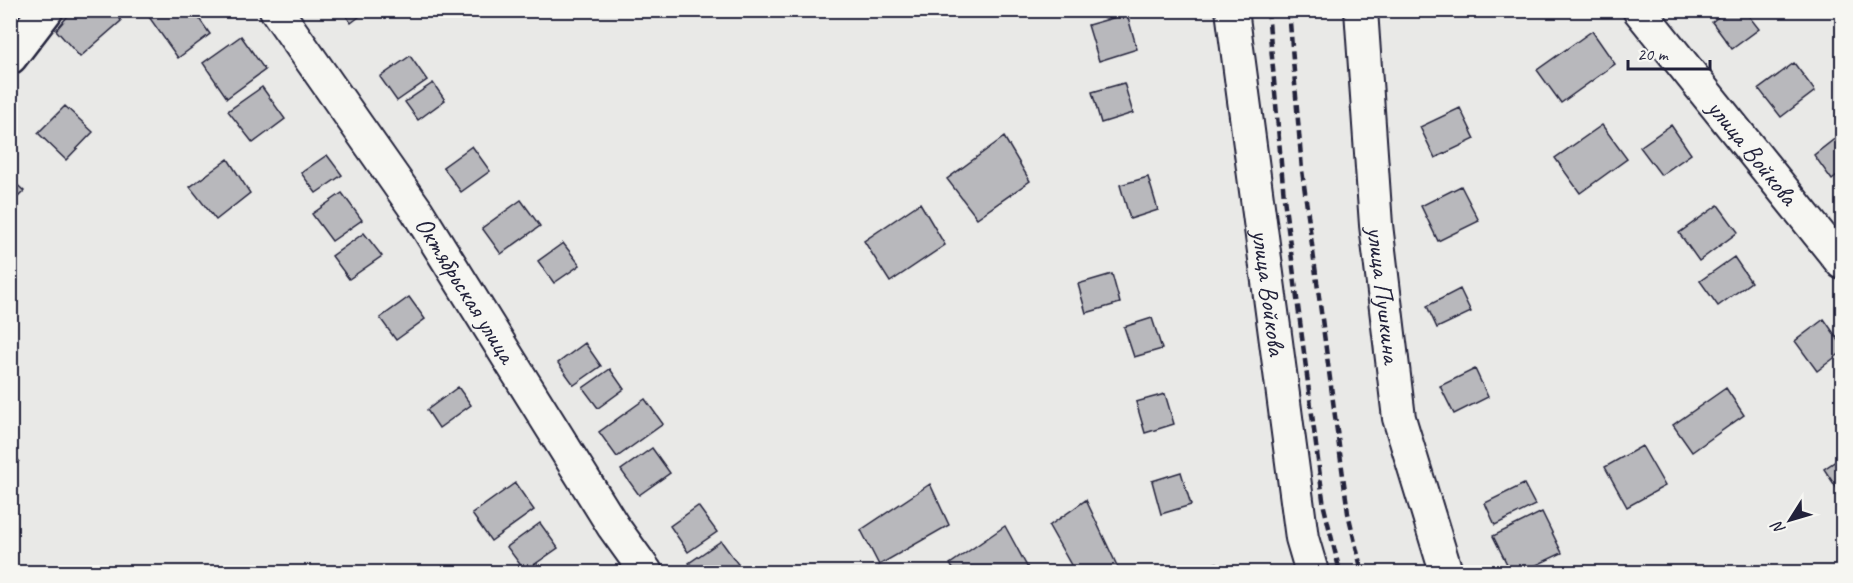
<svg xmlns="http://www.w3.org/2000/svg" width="1853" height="583" viewBox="0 0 1853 583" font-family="Caveat,sans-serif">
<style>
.building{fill:#b8b8bc;stroke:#22223b;stroke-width:1.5}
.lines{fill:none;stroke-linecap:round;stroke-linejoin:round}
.minor-casing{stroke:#22223b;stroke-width:36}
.major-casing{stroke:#22223b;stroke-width:38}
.minor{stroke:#f6f6f2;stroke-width:32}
.major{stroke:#f6f6f2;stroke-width:33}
.rail{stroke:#22223b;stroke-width:4.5;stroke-dasharray:9 4.5;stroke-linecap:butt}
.labels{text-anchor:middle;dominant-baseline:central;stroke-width:4.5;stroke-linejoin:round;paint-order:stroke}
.street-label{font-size:26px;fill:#22223b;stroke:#f6f6f2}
</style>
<rect width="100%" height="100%" fill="#e9e9e7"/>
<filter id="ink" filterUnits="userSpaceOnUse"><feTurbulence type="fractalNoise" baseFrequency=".0167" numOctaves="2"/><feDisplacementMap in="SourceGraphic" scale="12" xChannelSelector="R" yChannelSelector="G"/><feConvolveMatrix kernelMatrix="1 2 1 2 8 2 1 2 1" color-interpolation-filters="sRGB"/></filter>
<g filter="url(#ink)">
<path class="building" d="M73 10H115L121 21 80 57 56 30Z
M158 10H193L210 34 178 58 149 17Z
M342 10H368L351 23Z
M1726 10H1744L1759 29 1732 49 1712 22Z
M1127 14 1137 49 1099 61 1088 25Z
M1592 31 1615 64 1561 103 1537 70Z
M241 36 265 70 227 98 203 63Z
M410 56 427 80 397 101 380 77Z
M1794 63 1815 91 1781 117 1759 89Z
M433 83 445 100 418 120 405 102Z
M1124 83 1133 113 1101 123 1092 92Z
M262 87 285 119 253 143 228 111Z
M65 106 93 132 66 160 38 133Z
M1460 108 1475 139 1435 158 1420 127Z
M1602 125 1627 159 1580 193 1555 158Z
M1671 125 1691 154 1661 175 1640 147Z
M1842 133V172L1832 180 1814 155Z
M1004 137 1030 181 977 218 947 179Z
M472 146 490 171 461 192 443 167Z
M327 155 342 175 316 193 301 173Z
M228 159 250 193 216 220 190 187Z
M1148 177 1158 210 1130 219 1120 185Z
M10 178 24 191 10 205Z
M1461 186 1479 221 1438 241 1421 206Z
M342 193 362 220 332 241 312 214Z
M521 200 540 226 501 254 482 228Z
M920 203 945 245 890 282 864 241Z
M1718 205 1738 232 1699 261 1679 233Z
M364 233 382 256 349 279 332 256Z
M563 243 580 265 554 283 538 261Z
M1734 257 1751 282 1718 306 1700 281Z
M1112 274 1120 303 1086 313 1078 284Z
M1460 289 1471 312 1437 328 1427 306Z
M409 297 425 319 396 340 380 318Z
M1152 318 1162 349 1134 357 1124 327Z
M1824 319 1842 345V352L1817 371 1795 341Z
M585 343 601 366 574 385 558 363Z
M610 369 624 389 598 408 583 388Z
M1475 369 1488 397 1454 414 1440 386Z
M458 387 471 405 439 428 427 410Z
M1726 388 1744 415 1692 452 1673 425Z
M1165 394 1174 424 1145 433 1136 402Z
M645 399 663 424 617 457 599 432Z
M1642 446 1665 486 1627 507 1605 467Z
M652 448 670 473 639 495 621 470Z
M10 450 19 461 10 467Z
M1842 457V496L1824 469Z
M1181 472 1191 505 1161 514 1152 481Z
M515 483 534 510 491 541 472 514Z
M930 484 949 525 879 565 861 530Z
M1524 484 1535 505 1495 525 1485 503Z
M1086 500 1120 572H1075L1049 526Z
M698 506 717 532 688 552 670 526Z
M1542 512 1562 553 1522 572H1511L1493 536Z
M540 523 558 548 525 571 507 547Z
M1005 526 1030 572H955L950 564Z
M721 541 740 567 732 572H696L689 563Z
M1217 563 1219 572H1185Z
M94 565 100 572H84Z"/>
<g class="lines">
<defs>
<g id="minor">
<path id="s1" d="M276 10 417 211 613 526 646 572"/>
<path id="s2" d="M1232 10 1302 538 1312 572"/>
<path id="s3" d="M1361 10 1376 225 1399 418 1446 572"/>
<path id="s4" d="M1639 10 1842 263"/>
</g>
<path id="major" d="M10 57 46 10"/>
</defs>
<use href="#minor" class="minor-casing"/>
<use href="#major" class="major-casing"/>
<use href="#minor" class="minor"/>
<use href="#major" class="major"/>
<path class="rail" d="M1268 10 1284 198 1324 507 1340 572
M1289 10 1302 170 1348 513 1362 572"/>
</g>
</g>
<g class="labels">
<g class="street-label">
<text stroke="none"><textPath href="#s4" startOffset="182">улица Войкова</textPath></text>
<text stroke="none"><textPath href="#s1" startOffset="338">Октябрьская улица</textPath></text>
<text stroke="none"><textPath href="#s2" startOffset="285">улица Войкова</textPath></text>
<text stroke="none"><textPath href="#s3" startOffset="286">улица Пушкина</textPath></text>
</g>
</g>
<rect width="1853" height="583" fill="none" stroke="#f6f6f2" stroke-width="36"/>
<rect x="18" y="18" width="1817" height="547" fill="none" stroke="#22223b" stroke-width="2" filter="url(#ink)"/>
<g transform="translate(1790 520) rotate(233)" stroke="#f6f6f2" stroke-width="4.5" paint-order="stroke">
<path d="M0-4.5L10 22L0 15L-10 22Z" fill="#22223b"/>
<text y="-9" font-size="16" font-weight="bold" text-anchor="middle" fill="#22223b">N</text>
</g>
<path d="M1628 60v9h82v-9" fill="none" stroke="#22223b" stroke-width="3"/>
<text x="1637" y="60" font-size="18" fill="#22223b" stroke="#f6f6f2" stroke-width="4.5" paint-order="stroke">20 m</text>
</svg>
